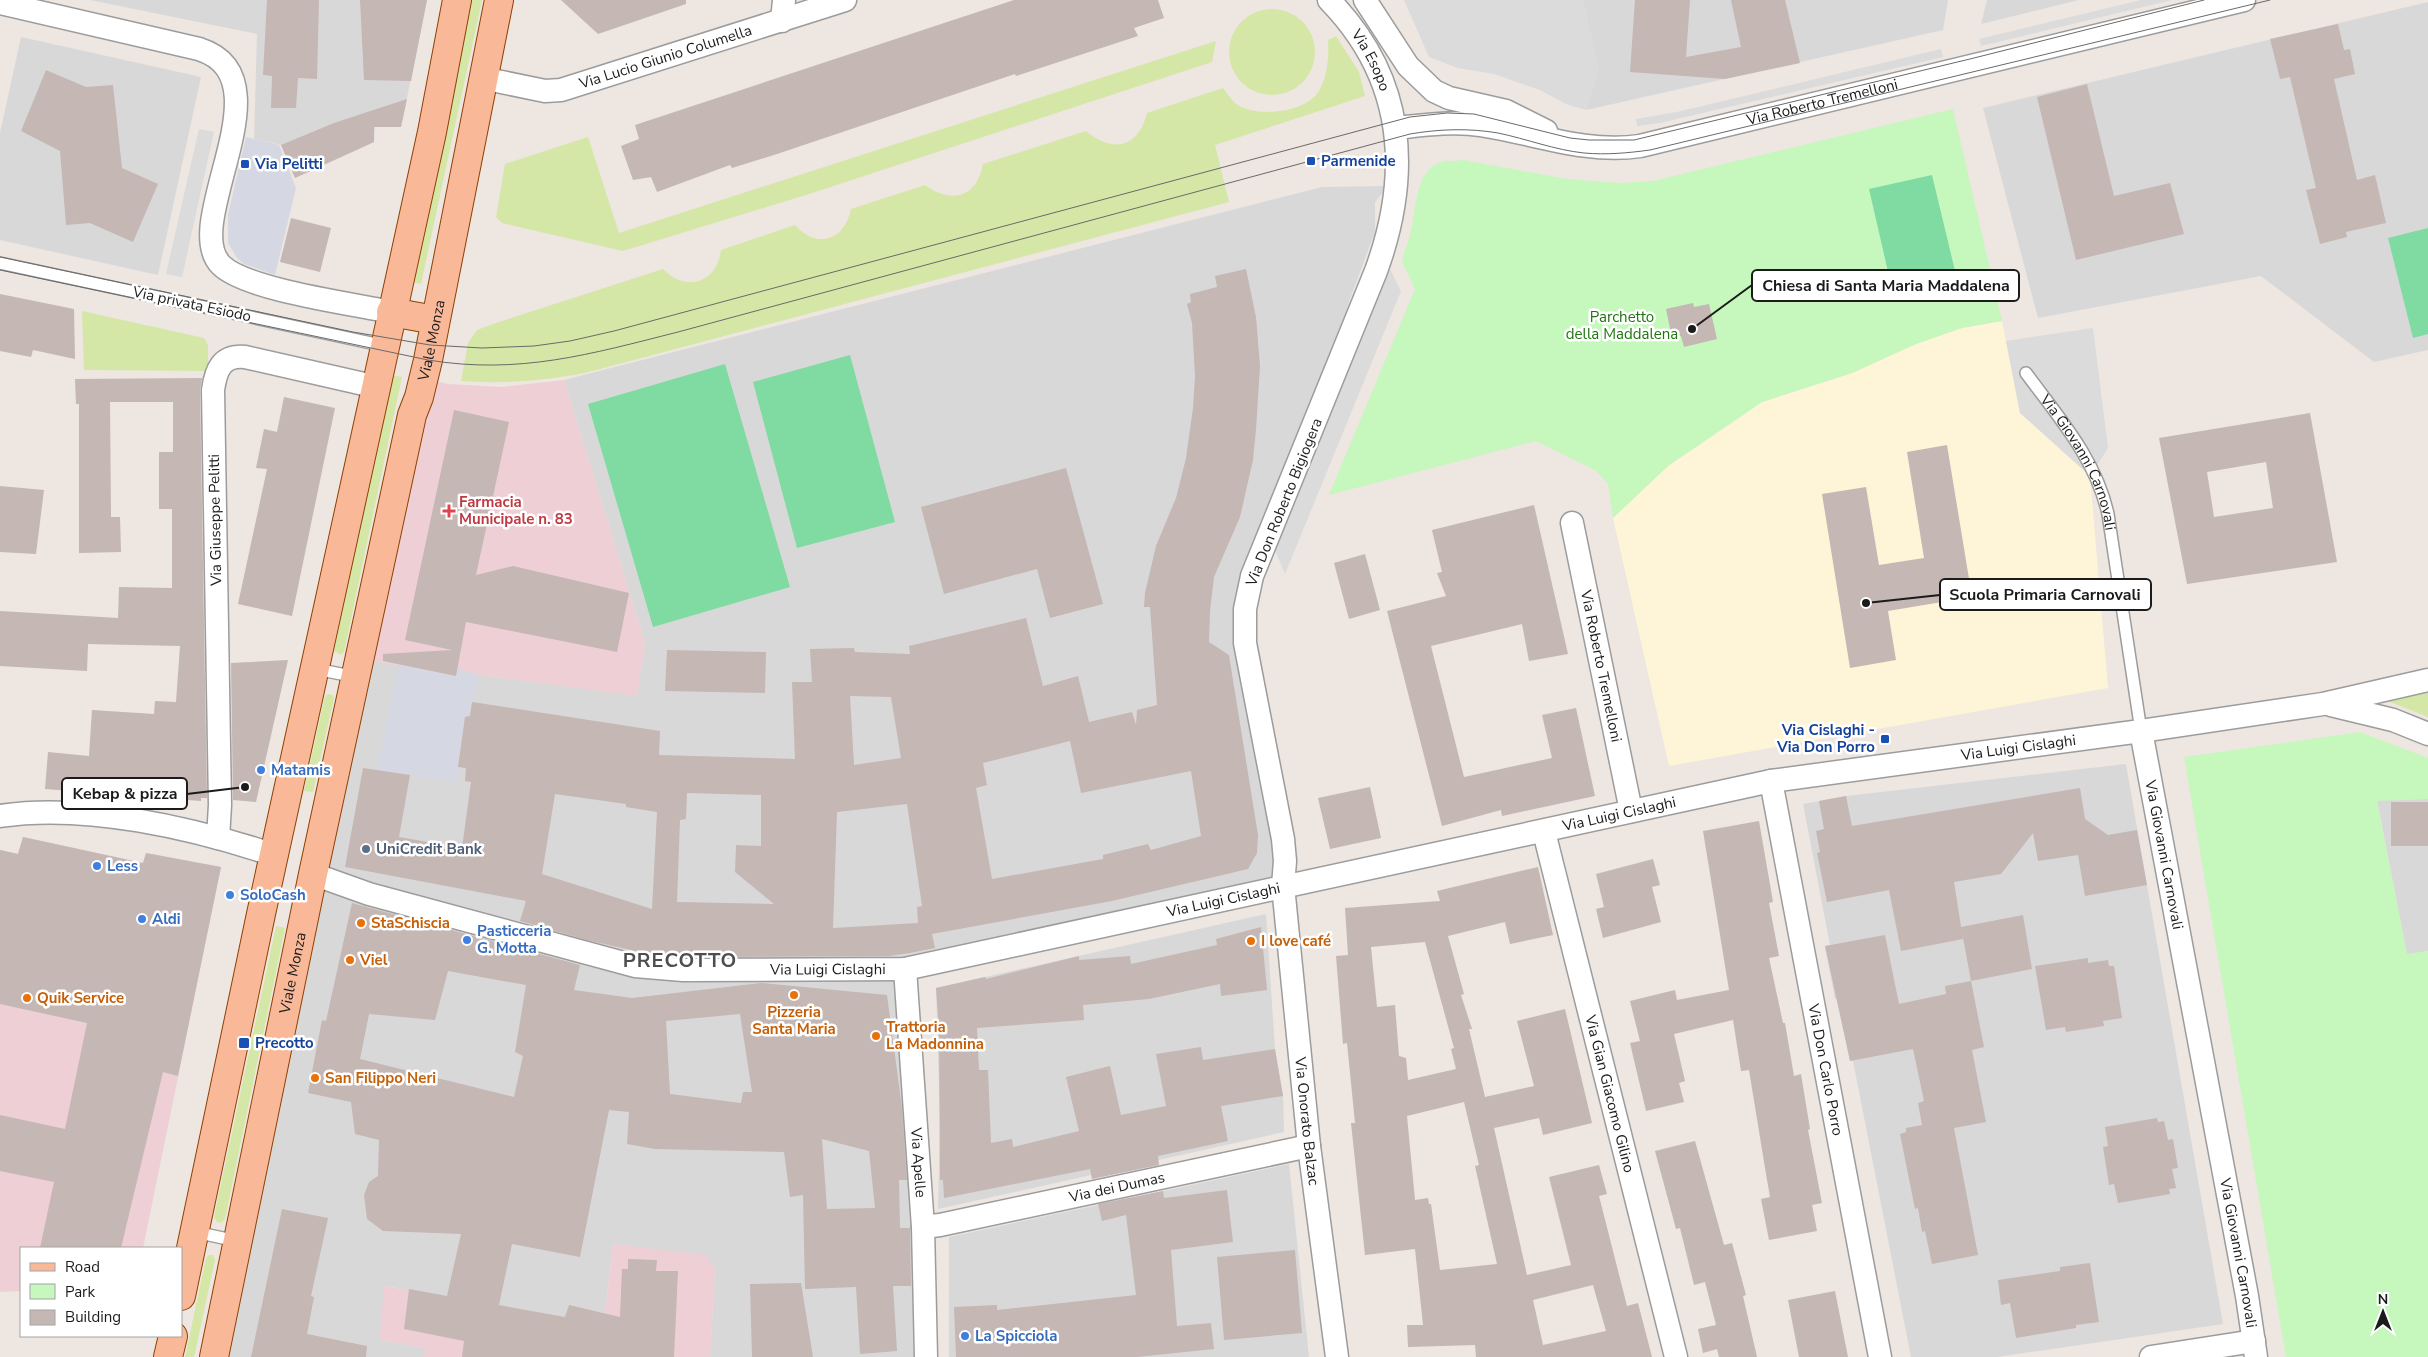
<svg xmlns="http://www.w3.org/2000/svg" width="2428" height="1357" viewBox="0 0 2428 1357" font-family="'Nunito Sans',sans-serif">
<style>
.residential{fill:#d9d8d8}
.commercial{fill:#eecfd5}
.education{fill:#fef5d8}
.grass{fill:#d5e7a6}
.park{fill:#c6f7bd}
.pitch{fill:#7fdba2}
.parking{fill:#dbdbdb}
.plaza{fill:#d5d8e2}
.building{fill:#c4b7b4;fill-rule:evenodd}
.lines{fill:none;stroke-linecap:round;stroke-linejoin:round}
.service-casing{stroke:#9c9c9c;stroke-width:14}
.minor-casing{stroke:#9c9c9c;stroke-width:25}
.primary-casing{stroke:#8f4003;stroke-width:30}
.service{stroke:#fff;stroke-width:11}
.minor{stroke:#fff;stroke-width:22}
.primary{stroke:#f9b999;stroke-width:28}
.tram{stroke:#696969;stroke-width:1}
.transit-dot{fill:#1a4fb4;stroke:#fff;stroke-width:2}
.health-dot{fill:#e0444e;stroke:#fff;stroke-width:2}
.shop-dot{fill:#3f7fe0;stroke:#fff;stroke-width:2}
.service-dot{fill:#5c6f8a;stroke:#fff;stroke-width:2}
.food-dot{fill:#e8710a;stroke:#fff;stroke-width:2}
.labels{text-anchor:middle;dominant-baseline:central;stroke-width:5;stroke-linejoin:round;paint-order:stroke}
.street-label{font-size:15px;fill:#1b1b1b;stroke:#fff}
.transit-label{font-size:15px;font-weight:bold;fill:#164399;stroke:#fff;text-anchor:start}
.park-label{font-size:15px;fill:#1d750d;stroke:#fff}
.health-label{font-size:15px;font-weight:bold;fill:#be3a42;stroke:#fff;text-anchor:start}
.shop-label{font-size:15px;font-weight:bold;fill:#366cbe;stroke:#fff;text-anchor:start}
.service-label{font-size:15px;font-weight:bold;fill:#4e5e75;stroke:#fff;text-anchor:start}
.food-label{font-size:15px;font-weight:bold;fill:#c56008;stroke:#fff;text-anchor:start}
.district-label{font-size:20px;font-weight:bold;letter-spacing:1px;fill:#4e4e4e;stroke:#fff}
.leader{fill:none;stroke:#1b1b1b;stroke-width:2}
.callout-dot{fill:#1b1b1b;stroke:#fff;stroke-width:2}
.callout{fill:#fff;stroke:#1b1b1b;stroke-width:2}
.callout-label{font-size:16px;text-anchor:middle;font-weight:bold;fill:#1b1b1b}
</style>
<rect width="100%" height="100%" fill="#ede6e1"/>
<path class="residential" d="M90 0H427L401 127H375L374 142 295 178 281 145 254 139 257 34Z
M1583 0H1948L1943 30 1586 110 1598 69Z
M1987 0H2079L1981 24Z
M2428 2V350L2374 362 2261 276 2038 318 1983 108Z
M21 37 201 77 158 275 0 240V133Z
M1388 186 1375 202V232L1350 299 1294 476 1249 587 1283 886 905 969 926 1357H710L715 1269 613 1244 605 1314 565 1317 385 1286 380 1340 425 1348 424 1357H214L360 658 399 665 457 668 479 675 637 695 645 643 564 380 1322 187Z
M2126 764 2223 1324 1997 1357H1911L1853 1061H1850L1841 1015 1840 998 1835 999 1825 947 1830 945 1803 804 1846 796Z
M2428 799V951L2407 955 2377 800Z
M1266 914 1275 1049 1283 1096 1284 1132 938 1209 940 1120 936 988Z
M1289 1164 1309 1357H949V1237Z"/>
<path class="commercial" d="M432 380 448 384 502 387 564 380 645 643 637 696 479 675 458 669 456 676 360 658Z
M23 837 143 863 146 853 221 867 143 1248H21V1291L0 1292V850L18 854Z
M613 1244 706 1255 715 1269 710 1357H424L425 1348 380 1340 384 1286 565 1317 605 1314Z"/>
<path class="education" d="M2002 321 2020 413 2090 476 2108 688 1669 766 1613 518 1668 466 1762 402 1852 373 1916 344 1962 328Z"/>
<path class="grass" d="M472 0H482L421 284 412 282Z
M1229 52a43 43 0 1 1 86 0a43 43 0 1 1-86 0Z
M1336 36 1359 72 1365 96 1215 145 1229 202 585 373C543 381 503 384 461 381L468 343 477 330 496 323 663 269C686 293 717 283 721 250L795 225C817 250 845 240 851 209L925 185C951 204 977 198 983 164L1086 131C1113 154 1139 147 1147 113L1223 88C1227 93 1231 99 1235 103 1255 119 1309 113 1320 89 1328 74 1329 56 1328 40Z
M1216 41 1212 62 806 195 623 251 502 223 496 217 505 164 588 137 619 233Z
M82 311 204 338 208 345V371L84 370Z
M392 375 402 377 344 652 341 655 334 651Z
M2428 689V717L2385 700Z
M328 694 333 695 334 698 313 792 304 791 325 696Z
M276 926 285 928 225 1219 221 1223 217 1222 214 1217Z
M209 1255H213L215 1260 194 1357H185L206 1258Z"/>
<path class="park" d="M1953 109 2002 321 1962 328 1916 344 1852 373 1762 402 1668 466 1613 518 1608 484 1595 470 1536 441 1329 495 1415 289 1402 261C1404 252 1408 244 1410 235 1416 213 1414 177 1436 164 1446 159 1453 162 1463 160L1567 179 1620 183 1653 181Z
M2360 732 2428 758V799L2377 801 2407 954 2428 951V1357H2286L2184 757Z"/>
<path class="pitch" d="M1932 175 1956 275 1892 289 1869 189Z
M2428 228V334L2413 338 2388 238Z
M850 355 895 522 797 548 753 382Z
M725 364 790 587 653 627 588 404Z"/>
<path class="parking" d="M1404 0H1583L1598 69 1586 110 1566 104 1540 90 1494 74 1458 68 1429 57Z
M2141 0H2172L1981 46 1979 39Z
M1941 49 1943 57 1660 123 1637 126 1636 119 1677 112Z
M199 129 214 132 182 277 166 274Z
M1390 269 1401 291 1285 574 1274 548Z
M2093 328 2108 448 2090 476 2020 413 2006 341Z"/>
<path class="plaza" d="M246 137 279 145 296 188 275 275 244 264 237 258 228 243V215Z
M399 665 455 676 457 668 479 675 470 716 465 717 456 783 377 770Z"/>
<path class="building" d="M267 0H319L317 79 298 78 296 108H271L272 76 263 75Z
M360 0H427L411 81 364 80Z
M561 0H686V4L598 34Z
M1014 0H1158L1164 18 1134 28 1138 36 1016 76 1015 74 777 154 732 168 730 165 657 192 651 177 633 180 621 146 639 139 635 125Z
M1635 0H1690L1686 57 1741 47 1731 0H1785L1800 63 1725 79 1630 72Z
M2338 24 2344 50 2350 49 2355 74 2334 79 2357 180 2375 175 2386 223 2346 232 2347 237 2320 244 2306 190 2316 188 2290 77 2280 79 2270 39Z
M46 70 86 87 113 85 122 168 158 184 133 242 90 223 66 225 60 151 21 131Z
M2087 84 2114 196 2170 183 2184 234 2076 260 2037 97Z
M407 99 401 127H374V142L295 178 281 145 334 123Z
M291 218 331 228 320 272 280 262Z
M1246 269 1256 317 1260 366 1256 429 1253 460 1240 517 1214 577 1210 611 1209 642 1229 655 1232 674 1258 835 1257 853 1248 869 1112 901 932 934 935 948 910 953 889 956 704 957 648 954 587 940 520 921 526 901 345 867 363 768 410 775 399 837 462 848 471 782 465 781 466 768 458 767 465 717 470 716 472 702 660 731 659 755 795 759 792 682H812L810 649 854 648 855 652 910 654 909 646 1026 618 1043 686 1078 676 1089 722 1132 712 1136 725 1137 710 1157 705 1150 607H1144L1145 593 1156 546 1176 498 1186 458 1193 408 1195 376 1192 323 1187 304 1191 302 1190 294 1217 287 1215 276ZM850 696 891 697 901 758 854 765ZM1070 741 1081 793 1191 771 1201 836 1151 850 1148 844 1103 855V859L992 879 976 788 987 785 983 763ZM687 793 761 795V846L736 845 735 872 774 904 677 902 680 820 686 819ZM555 794 626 804V807L657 812 652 909 542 874ZM907 804 922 906 917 907 918 923 833 928 837 812Z
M0 294 74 309 75 359 33 350 31 357 0 351Z
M1693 303 1694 307 1709 304 1717 339 1684 347 1681 336 1672 338 1666 309Z
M202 378 200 390 207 798H201V801L45 789 48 752 89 756 92 710 154 714 155 701 176 702 180 646 88 644 87 671 0 666V611L118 618 119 587 172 588V509H159V452H173V402H110L111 517H120L121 552 79 553V404H76L75 379Z
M284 397 335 408 292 616 238 604 267 469 256 468 264 429 277 432Z
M454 410 509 422 476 575 513 566 629 593 617 652 466 622 456 676 383 661V654L452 650 405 640Z
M2310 413 2337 562 2187 584 2159 438ZM2266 462 2273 508 2214 517 2207 472Z
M1947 445 1972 597 1888 611 1896 660 1850 668 1822 494 1866 487 1879 565 1924 558 1907 452Z
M1066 468 1103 604 1050 618 1037 569 944 594 921 507Z
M0 486 44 490 36 554 0 552Z
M1534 505 1568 654 1529 661 1522 624 1431 646 1464 777 1552 758 1542 715 1576 708 1595 796 1502 816 1501 810 1442 826 1387 611 1446 596 1437 573 1442 572 1432 530Z
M1365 554 1380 610 1349 619 1334 563Z
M667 650 766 652 765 693 665 691Z
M288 660 256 802 233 800 231 663Z
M1370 787 1381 838 1330 849 1318 798Z
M2080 788 2085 819 2108 835 2137 830 2147 885 2085 896 2078 855 2038 861 2033 833 2001 874 1954 882 1963 939 1901 951 1889 890 1827 902 1817 853 1820 852 1816 831 1824 829 1819 801 1846 796 1852 826Z
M2391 802H2428V846H2391Z
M1759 821 1773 902 1769 903 1779 956 1769 958 1783 1023H1785L1794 1076 1801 1074 1810 1129 1808 1130 1822 1203 1812 1205 1817 1231 1769 1240 1761 1199 1770 1197 1766 1174 1749 1070 1741 1071 1733 1020 1674 1034 1685 1081 1679 1083 1684 1102 1646 1111 1630 1043 1640 1041 1630 1001 1675 990 1677 1000 1729 990 1703 831Z
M23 837 143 863 146 853 221 867 178 1076 163 1072 121 1248H40L54 1182 0 1171V1115L65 1129 87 1023 0 1004V850L18 854Z
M1653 859 1660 885 1652 887 1661 922 1603 938 1596 909 1604 907 1596 874Z
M1538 867 1553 935 1510 944 1505 922 1448 936 1464 994 1461 995 1472 1029H1469L1485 1097 1534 1086 1517 1021 1565 1009 1592 1123 1543 1135 1539 1118 1494 1128 1527 1275 1571 1265 1549 1177 1599 1165 1607 1194 1599 1196 1627 1306 1638 1303 1652 1357H1476L1475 1345 1408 1347 1407 1325H1423L1415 1249 1365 1255 1351 1123H1355L1347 1043 1343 1044 1336 956 1348 955 1345 908 1440 901 1437 891ZM1425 942 1454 1048 1451 1049 1456 1069 1408 1080 1406 1058 1399 1056 1395 1005 1377 1007 1371 947ZM1464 1102 1479 1165 1475 1166 1497 1264 1440 1270 1431 1204H1429L1428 1198 1415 1200 1407 1116ZM1593 1285 1606 1331 1543 1345 1533 1300Z
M352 903 580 965 574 990 632 998 761 983 887 995 902 1108 907 1180H899L900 1228H910L911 1286H893L897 1351 860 1354 856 1287 805 1289 803 1195 790 1197 784 1152 655 1149 627 1144 629 1112 609 1110 580 1257 512 1244 499 1305 565 1317 569 1305 620 1317 622 1269H628V1259L657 1260 656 1271H678L674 1357H462L464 1341 404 1329 409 1289 447 1296 461 1234 383 1231 367 1219 364 1195 369 1182 378 1176 379 1140 355 1134 351 1102 308 1093 322 1020 326 1021ZM448 971 526 985 515 1052 523 1056 514 1097 360 1059 369 1014 435 1020ZM740 1014 752 1092H743L741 1103 670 1094 666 1021ZM822 1139 869 1151 875 1208 827 1209Z
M2023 915 2032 969 1971 981 1961 927Z
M1261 927 1267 990 1221 996 1220 984 1149 999 1083 1005 1084 1020 977 1028 979 1070H988L991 1143 1012 1139 1013 1147 1079 1131 1066 1077 1110 1066 1121 1115 1166 1106 1156 1054 1201 1047 1203 1060 1275 1049 1283 1096 1221 1106 1228 1141 1158 1156 1159 1165 1092 1179 1090 1169 944 1198 943 1180H940L939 1031 936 988 985 977 986 979 1079 956V960L1130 956 1131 964 1217 945 1216 939Z
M1885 935 1899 1004 1946 994 1945 986 1971 981 1984 1047 1972 1050 1986 1122 1954 1128 1978 1255 1932 1264 1925 1231 1922 1232 1918 1208 1915 1209 1900 1134 1906 1132V1128L1922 1125 1918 1103 1924 1101 1913 1049 1850 1061 1825 946Z
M2088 958V963L2108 960 2109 966H2114L2122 1018 2103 1021 2104 1026 2066 1032 2065 1027 2046 1030 2035 966Z
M2157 1118 2158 1122 2164 1121 2168 1140 2173 1139 2178 1168 2172 1169 2176 1188 2169 1189 2170 1194 2118 1203 2114 1184 2109 1185 2103 1147 2108 1146 2105 1127Z
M1695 1141 1724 1245 1732 1243 1746 1295 1743 1296 1757 1357H1719L1717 1349 1703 1353 1698 1329 1716 1325 1705 1282 1694 1285 1680 1228 1676 1229 1655 1151Z
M1227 1190 1233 1242 1171 1250 1177 1326 1211 1323 1214 1349 1137 1357H956L954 1307 997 1305V1310L1136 1295 1126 1215 1102 1221 1098 1204 1163 1191 1164 1198Z
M282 1209 328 1218 311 1296 314 1297 307 1334 367 1346 366 1357H251Z
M1295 1250 1302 1333 1224 1340 1217 1257Z
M2090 1263 2099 1322 2076 1325V1328L2016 1338 2010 1303 2001 1305 1998 1280 2060 1271V1267Z
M801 1283 813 1357H752L750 1284Z
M1835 1291 1848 1357H1799L1788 1300Z"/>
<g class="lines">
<defs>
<g id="service">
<path d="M0 263 385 346"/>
<path id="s1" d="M2026 373C2059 418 2096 459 2108 514L2141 731"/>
<path d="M316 669 356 677"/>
<path d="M195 1232 237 1241"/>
</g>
<g id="minor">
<path id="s2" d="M1329 0C1405 78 1412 172 1376 271L1252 576 1245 609V643L1283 839 1285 861 1283 886 1309 1146 1337 1357"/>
<path d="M1365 0 1408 66 1434 91 1449 98 1506 111 1546 131"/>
<path d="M0 3 199 49C290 78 179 223 221 265 246 290 354 304 391 312"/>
<path d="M782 21 784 0"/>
<path id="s3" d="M482 78 545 91 561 90 845 0"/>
<path id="s4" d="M1396 128C1424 125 1452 121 1481 125 1534 133 1585 154 1640 146L2244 0"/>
<path id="s5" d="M1572 523 1631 811"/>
<path d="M2331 705 2393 720 2428 734"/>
<path id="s6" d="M2141 731 2247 1296 2256 1357"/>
<path id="s7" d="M1771 781 1880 1357"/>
<path d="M0 816C85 803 193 828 274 855"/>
<path id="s8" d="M1544 832 1676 1357"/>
<path d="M218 838 220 805 213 390C216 369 222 355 245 357L377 387"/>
<path id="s9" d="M313 874 369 894 635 966 683 970 905 969 1771 781 2141 731 2323 704 2428 680"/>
<path id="s10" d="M905 969 923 1227 926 1357"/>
<path id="s11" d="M923 1227 940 1225 1309 1146"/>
<path d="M2151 1357 2254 1341"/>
</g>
<g id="primary">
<path d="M391 312 435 320"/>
<path d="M181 1296 261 914 432 132 457 0"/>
<path d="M168 1357 173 1336"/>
<path id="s12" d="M214 1357 313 874 412 415 419 397 428 360 499 0"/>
</g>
</defs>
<use href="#service" class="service-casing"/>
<use href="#minor" class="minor-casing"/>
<use href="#primary" class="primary-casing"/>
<use href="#service" class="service"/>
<use href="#minor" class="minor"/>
<use href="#primary" class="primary"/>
<path class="tram" d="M0 257 353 332 430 345 482 348 534 346 570 341 614 331 1410 117 1447 113 1474 114 1570 138 1589 140H1634L1974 58 2204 0
M0 270 428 360C519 375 591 354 678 332L1410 134C1439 129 1469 128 1498 133 1527 139 1555 150 1584 153 1606 155 1628 153 1650 150L2270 0"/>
</g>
<g class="transit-dot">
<rect x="1306" y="156" width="10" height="10" rx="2.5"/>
<rect x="240" y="159" width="10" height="10" rx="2.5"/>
<rect x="1880" y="734" width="10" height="10" rx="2.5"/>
<rect x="238" y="1037" width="12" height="12" rx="2.5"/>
</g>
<path class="health-dot" d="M446.5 503.5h5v5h5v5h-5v5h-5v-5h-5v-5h5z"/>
<g class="shop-dot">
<circle cx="261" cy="770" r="5"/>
<circle cx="97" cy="866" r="5"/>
<circle cx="230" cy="895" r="5"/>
<circle cx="142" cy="919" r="5"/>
<circle cx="467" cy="940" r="5"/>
<circle cx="965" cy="1336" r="5"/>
</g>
<circle class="service-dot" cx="366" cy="849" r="5"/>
<g class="food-dot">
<circle cx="361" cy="923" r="5"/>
<circle cx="1251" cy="941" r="5"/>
<circle cx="350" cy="960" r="5"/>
<circle cx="794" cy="995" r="5"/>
<circle cx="27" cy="998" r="5"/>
<circle cx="876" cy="1036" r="5"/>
<circle cx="315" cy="1078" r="5"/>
</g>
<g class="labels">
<g class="street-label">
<text stroke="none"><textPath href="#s3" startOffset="190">Via Lucio Giunio Columella</textPath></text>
<text stroke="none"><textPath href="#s2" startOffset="74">Via Esopo</textPath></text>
<text stroke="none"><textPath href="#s4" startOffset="434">Via Roberto Tremelloni</textPath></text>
<text transform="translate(192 304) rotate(12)">Via privata Esiodo</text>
<text stroke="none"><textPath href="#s12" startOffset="1040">Viale Monza</textPath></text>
<text stroke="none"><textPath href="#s1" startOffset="105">Via Giovanni Carnovali</textPath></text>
<text transform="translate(1284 502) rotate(-68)">Via Don Roberto Bigiogera</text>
<text transform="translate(215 520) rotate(-91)">Via Giuseppe Pelitti</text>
<text stroke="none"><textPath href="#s5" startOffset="146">Via Roberto Tremelloni</textPath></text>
<text stroke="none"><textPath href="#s9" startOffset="1741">Via Luigi Cislaghi</textPath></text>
<text stroke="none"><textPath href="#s9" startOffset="1336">Via Luigi Cislaghi</textPath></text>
<text stroke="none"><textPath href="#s6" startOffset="126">Via Giovanni Carnovali</textPath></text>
<text stroke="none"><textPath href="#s9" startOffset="931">Via Luigi Cislaghi</textPath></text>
<text stroke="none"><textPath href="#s9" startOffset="528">Via Luigi Cislaghi</textPath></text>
<text stroke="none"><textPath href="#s12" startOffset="392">Viale Monza</textPath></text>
<text stroke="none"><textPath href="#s7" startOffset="294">Via Don Carlo Porro</textPath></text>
<text stroke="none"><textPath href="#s8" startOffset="270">Via Gian Giacomo Gilino</textPath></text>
<text stroke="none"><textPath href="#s2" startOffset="1172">Via Onorato Balzac</textPath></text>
<text stroke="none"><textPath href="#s10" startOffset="194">Via Apelle</textPath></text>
<text stroke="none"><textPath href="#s11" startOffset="198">Via dei Dumas</textPath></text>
<text stroke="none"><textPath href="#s6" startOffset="531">Via Giovanni Carnovali</textPath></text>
</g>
<g class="transit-label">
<text x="1321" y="161">Parmenide</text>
<text x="255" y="164">Via Pelitti</text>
<text x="1875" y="730" text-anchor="end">Via Cislaghi -<tspan x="1875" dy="17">Via Don Porro</tspan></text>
<text x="255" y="1043">Precotto</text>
</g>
<g class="park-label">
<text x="1622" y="317">Parchetto<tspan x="1622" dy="17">della Maddalena</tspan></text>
</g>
<g class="health-label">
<text x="459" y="502">Farmacia<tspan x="459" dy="17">Municipale n. 83</tspan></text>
</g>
<g class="shop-label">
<text x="271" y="770">Matamis</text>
<text x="107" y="866">Less</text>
<text x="240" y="895">SoloCash</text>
<text x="152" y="919">Aldi</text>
<text x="477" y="931">Pasticceria<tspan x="477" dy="17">G. Motta</tspan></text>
<text x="975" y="1336">La Spicciola</text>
</g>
<g class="service-label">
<text x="376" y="849">UniCredit Bank</text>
</g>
<g class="food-label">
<text x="371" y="923">StaSchiscia</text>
<text x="1261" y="941">I love café</text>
<text x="360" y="960">Viel</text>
<text x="37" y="998">Quik Service</text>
<text x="794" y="1012" text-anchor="middle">Pizzeria<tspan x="794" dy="17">Santa Maria</tspan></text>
<text x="886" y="1027">Trattoria<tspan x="886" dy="17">La Madonnina</tspan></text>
<text x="325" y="1078">San Filippo Neri</text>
</g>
<g class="district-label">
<text x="680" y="960">PRECOTTO</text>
</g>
</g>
<path class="leader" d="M1692 329L1752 285M1866 603L1940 595M245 787L187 794"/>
<g class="callout-dot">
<circle cx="1692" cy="329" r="5"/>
<circle cx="1866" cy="603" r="5"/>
<circle cx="245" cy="787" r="5"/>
</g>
<g class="callout">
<rect x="1752" y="270" width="267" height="31" rx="5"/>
<rect x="1940" y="579" width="211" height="31" rx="5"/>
<rect x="62" y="778" width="125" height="31" rx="5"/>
</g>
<g class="callout-label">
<text x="1886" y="291">Chiesa di Santa Maria Maddalena</text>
<text x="2045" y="600">Scuola Primaria Carnovali</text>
<text x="125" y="799">Kebap &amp; pizza</text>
</g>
<rect x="20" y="1247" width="162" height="90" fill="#ffffff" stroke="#a4a4a4"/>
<rect x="30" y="1263" width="25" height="8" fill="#f9b999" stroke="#a4a4a4"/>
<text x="65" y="1272" font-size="15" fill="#1b1b1b">Road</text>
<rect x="30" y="1284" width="25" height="15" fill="#c6f7bd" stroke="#a4a4a4"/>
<text x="65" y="1297" font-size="15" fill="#1b1b1b">Park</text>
<rect x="30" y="1310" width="25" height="15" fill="#c4b7b4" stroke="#a4a4a4"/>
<text x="65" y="1322" font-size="15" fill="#1b1b1b">Building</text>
<g transform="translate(2383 1312)" stroke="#ffffff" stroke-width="4" paint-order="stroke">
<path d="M0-4L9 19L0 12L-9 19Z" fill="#1b1b1b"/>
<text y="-8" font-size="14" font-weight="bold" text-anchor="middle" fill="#1b1b1b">N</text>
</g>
</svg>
